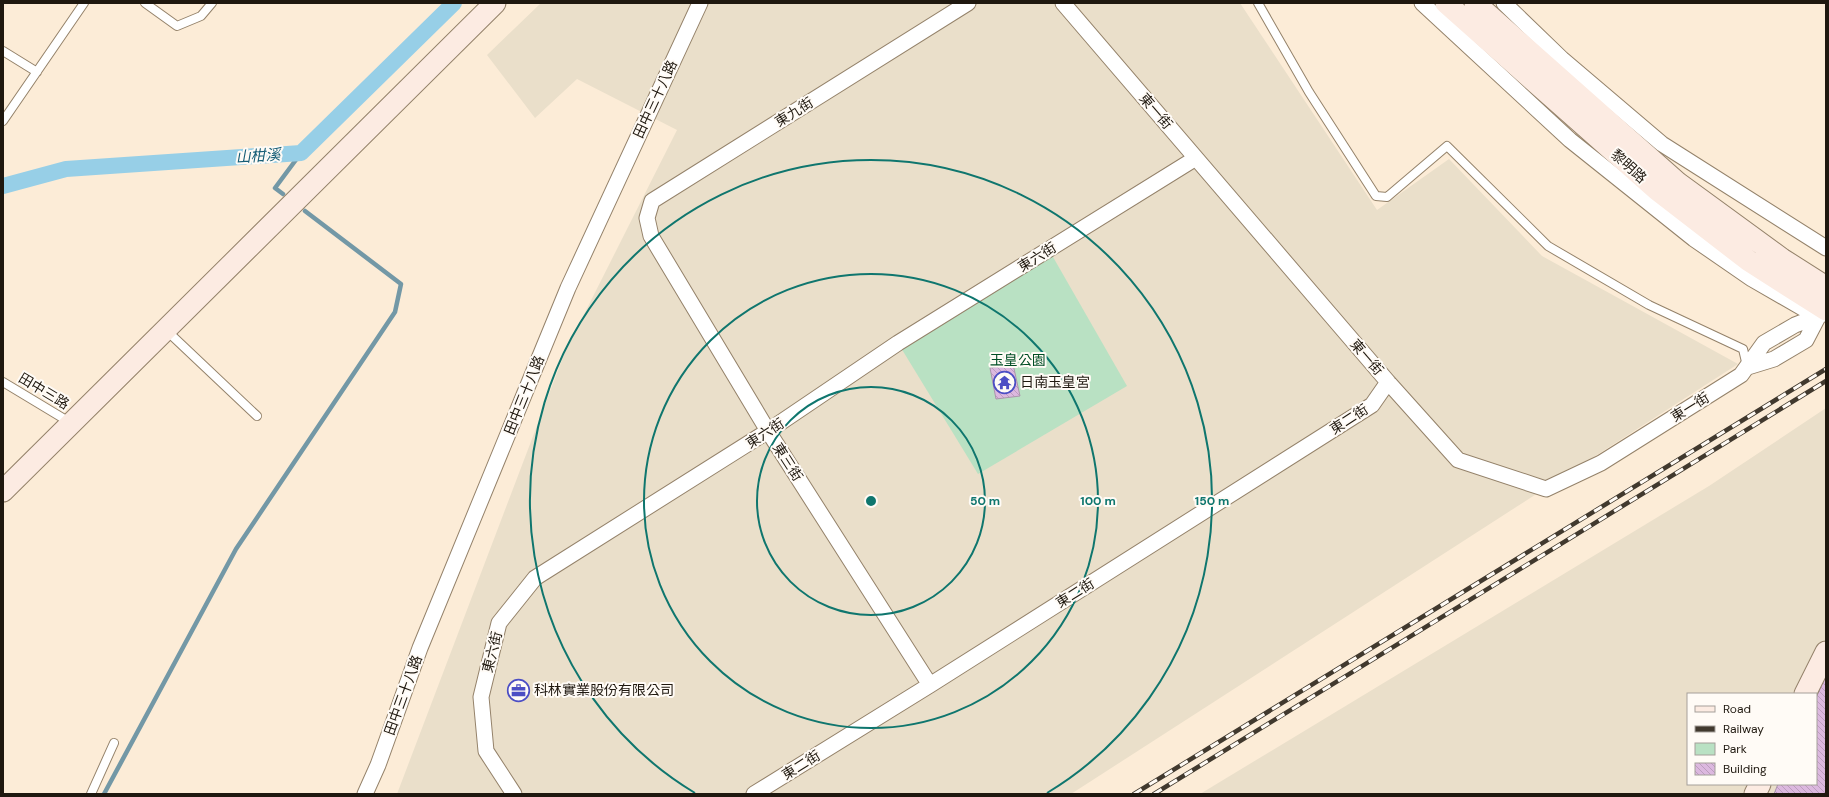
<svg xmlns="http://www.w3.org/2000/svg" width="1829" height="797" viewBox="0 0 1829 797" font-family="'DM Sans','Noto Sans TC',sans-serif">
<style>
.industrial{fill:#eadfca;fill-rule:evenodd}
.park{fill:#b9e1c3}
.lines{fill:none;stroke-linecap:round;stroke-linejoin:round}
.stream{stroke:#7398a6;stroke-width:4.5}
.canal{stroke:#97cfe7;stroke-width:16}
.building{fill:url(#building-back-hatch);stroke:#aa95ac}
.lane-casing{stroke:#94826a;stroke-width:10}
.street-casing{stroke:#94826a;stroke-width:17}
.secondary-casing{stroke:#94826a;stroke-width:23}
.lane{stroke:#fff;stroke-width:8}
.street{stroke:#fff;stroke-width:15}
.secondary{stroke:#fcebe2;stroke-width:21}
.rail-casing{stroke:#41392e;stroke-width:4.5}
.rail{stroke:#fffbf6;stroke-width:3;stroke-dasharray:9;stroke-linecap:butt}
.ring{fill:none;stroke:#0f766e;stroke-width:2}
.labels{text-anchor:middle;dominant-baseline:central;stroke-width:4;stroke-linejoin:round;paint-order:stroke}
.street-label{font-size:14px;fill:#1f180f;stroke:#fffbf6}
.park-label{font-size:14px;fill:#004d24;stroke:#fffbf6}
.poi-label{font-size:14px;fill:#1f180f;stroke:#fffbf6;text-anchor:start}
.water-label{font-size:15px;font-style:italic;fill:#165d76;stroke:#fffbf6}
.centre{fill:#0f766e;stroke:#fffbf6;stroke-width:2}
.ring-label{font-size:12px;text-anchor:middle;font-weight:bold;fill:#0f766e;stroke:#fffbf6;stroke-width:4;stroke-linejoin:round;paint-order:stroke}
</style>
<defs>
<pattern id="building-back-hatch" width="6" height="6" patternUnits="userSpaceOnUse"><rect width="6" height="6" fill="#dcb8df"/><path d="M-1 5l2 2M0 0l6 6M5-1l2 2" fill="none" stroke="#bc9dbe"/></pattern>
</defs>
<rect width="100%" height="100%" fill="#fcecd7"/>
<path class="industrial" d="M541 3H1240L1377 210 1449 159 1542 256 1738 364 1071 794H397L565 352 677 130 577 79 535 118 487 55Z
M1826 408V794H1200L1709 486ZM1688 694H1816V784H1688Z"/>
<path class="park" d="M1049 250 1127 386 978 474 898 343Z"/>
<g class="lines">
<path class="stream" d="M283 194 275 188 301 153
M104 794 236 549 395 312 401 284 305 211"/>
<path class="canal" d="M3 186 66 169 301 153 454 3"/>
</g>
<path class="building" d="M1013 364 1020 396 996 399 990 368Z
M1826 675V794H1774L1778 784H1816V698Z"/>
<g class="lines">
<defs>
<path id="lane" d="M145 3 177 26 201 16 212 3
M1258 3 1309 92 1376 196 1387 197 1447 146 1548 246 1649 305 1743 349 1747 366
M3 51 37 72
M3 121 84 3
M166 330 257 416
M3 382 71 423
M91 794 114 743"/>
<path id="street" d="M1063 3 1388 382 1458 460 1546 489 1601 463 1741 375 1764 343 1795 325 1826 313
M1422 3 1570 140 1694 239 1752 279 1818 317
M1504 3 1562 59 1662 144 1826 248
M1748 367 1774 359 1806 340 1818 317
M930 685 768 431 651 236 647 218 652 201 968 3
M365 794 378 765 420 648 568 288 700 3
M514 794 486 751 481 697 499 623 535 578 768 431 898 343 1196 158
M754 794 930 685 1372 405 1388 382"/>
<path id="secondary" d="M1446 3 1657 190 1749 261 1826 310
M1475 3 1678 183 1782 259 1826 287
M3 491 495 3
M1805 694 1826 652
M1755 794 1760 784"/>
</defs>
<use href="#lane" class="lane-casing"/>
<use href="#street" class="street-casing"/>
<use href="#secondary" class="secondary-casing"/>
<use href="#lane" class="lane"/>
<use href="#street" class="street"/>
<use href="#secondary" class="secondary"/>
<defs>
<path id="rail" d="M1134 794 1826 369
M1154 794 1826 381"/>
</defs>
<use href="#rail" class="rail-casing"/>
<use href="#rail" class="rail"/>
</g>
<g class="ring">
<circle cx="871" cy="501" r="114"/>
<circle cx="871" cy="501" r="227"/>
<path d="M695 793A341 341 0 1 1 1047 793"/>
</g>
<defs>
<symbol id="temple-ring" viewBox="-11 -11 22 22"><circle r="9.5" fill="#fffbf6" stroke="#4c4ec4" stroke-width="1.5"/><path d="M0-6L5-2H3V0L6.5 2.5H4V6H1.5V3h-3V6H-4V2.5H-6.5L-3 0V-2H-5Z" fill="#4c4ec4"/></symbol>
<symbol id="office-ring" viewBox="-11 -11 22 22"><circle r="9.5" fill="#fffbf6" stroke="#4c4ec4" stroke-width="1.5"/><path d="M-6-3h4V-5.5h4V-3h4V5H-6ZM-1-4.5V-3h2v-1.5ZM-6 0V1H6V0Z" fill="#4c4ec4"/></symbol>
</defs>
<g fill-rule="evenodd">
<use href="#temple-ring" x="992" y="370" width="25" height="25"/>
<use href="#office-ring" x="506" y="678" width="25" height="25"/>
</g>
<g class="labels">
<g class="street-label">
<text transform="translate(655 99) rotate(-65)">田中三十八路</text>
<text transform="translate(1156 111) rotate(49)">東一街</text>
<text transform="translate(794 112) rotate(-32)">東九街</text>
<text transform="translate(1629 166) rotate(42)">黎明路</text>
<text transform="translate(1037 257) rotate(-32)">東六街</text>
<text transform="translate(1367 357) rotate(49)">東一街</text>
<text transform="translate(44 391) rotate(31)">田中三路</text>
<text transform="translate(524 395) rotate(-68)">田中三十八路</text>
<text transform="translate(1690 407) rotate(-32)">東一街</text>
<text transform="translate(1349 419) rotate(-33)">東二街</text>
<text transform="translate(765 433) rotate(-33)">東六街</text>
<text transform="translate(788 462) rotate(57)">東三街</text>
<text transform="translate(1075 593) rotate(-32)">東二街</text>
<text transform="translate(492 652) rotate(-76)">東六街</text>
<text transform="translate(403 695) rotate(-70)">田中三十八路</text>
<text transform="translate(801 765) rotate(-32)">東二街</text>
</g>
<g class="park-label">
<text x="1018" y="360">玉皇公園</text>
</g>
<g class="poi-label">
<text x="1020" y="382">日南玉皇宮</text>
<text x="534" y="690">科林實業股份有限公司</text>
</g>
<g class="water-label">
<text transform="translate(258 156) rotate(-4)">山柑溪</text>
</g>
</g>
<circle cx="871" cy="501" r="6" class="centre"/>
<g class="ring-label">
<text x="985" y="505">50 m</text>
<text x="1098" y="505">100 m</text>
<text x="1212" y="505">150 m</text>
</g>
<rect width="1829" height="797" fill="none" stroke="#1f180f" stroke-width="8"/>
<rect x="1687" y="693" width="130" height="92" fill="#fffbf6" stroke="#a5a09a"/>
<rect x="1695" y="706" width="20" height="6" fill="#fcebe2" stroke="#a5a09a"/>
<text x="1723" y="713" font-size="12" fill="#1f180f">Road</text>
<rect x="1695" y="726" width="20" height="6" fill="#41392e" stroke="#a5a09a"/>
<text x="1723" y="733" font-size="12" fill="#1f180f">Railway</text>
<rect x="1695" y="743" width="20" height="12" fill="#b9e1c3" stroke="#a5a09a"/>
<text x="1723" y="753" font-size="12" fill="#1f180f">Park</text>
<rect x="1695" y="763" width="20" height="12" fill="url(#building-back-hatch)" stroke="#a5a09a"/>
<text x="1723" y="773" font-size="12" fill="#1f180f">Building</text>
</svg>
